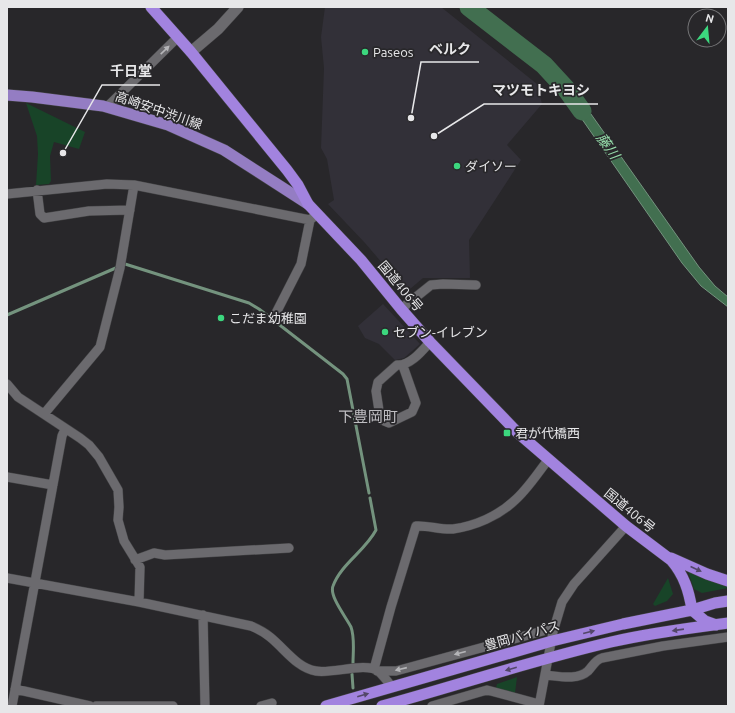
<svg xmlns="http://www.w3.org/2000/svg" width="735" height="713" viewBox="0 0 735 713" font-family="Ubuntu,'Noto Sans JP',sans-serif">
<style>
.built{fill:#323038}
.green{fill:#184428}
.water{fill:#426f50;stroke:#74937e}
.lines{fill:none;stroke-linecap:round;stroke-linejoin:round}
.stream{stroke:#74937e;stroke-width:3}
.river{stroke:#426f50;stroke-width:19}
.minor-casing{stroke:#444446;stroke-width:10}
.tertiary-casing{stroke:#444446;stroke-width:12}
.primary-casing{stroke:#444446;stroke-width:12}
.trunk-casing{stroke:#444446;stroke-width:12}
.minor{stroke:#6b6a6e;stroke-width:9}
.tertiary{stroke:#6b6a6e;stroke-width:11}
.primary{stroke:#947dc3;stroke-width:11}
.trunk{stroke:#a283df;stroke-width:11}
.oneway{fill:#b5b5b8}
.oneway2{fill:#534769}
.poi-dot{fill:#3cd77e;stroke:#28272a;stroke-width:1.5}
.labels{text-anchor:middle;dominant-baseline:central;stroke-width:3.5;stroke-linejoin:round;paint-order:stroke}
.poi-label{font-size:13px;fill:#e7e7e9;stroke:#28272a;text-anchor:start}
.street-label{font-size:13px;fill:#e7e7e9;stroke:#28272a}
.water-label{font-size:14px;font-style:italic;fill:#98e0ad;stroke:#28272a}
.quarter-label{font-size:15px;fill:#bfbec2;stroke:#28272a}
.leader{fill:none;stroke:#e7e7e9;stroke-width:1.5}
.callout-dot{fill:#e7e7e9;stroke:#28272a;stroke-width:1.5}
.callout-label{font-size:14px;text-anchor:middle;font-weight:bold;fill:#e7e7e9;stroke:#28272a;stroke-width:3.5;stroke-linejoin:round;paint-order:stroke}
</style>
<rect width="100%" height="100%" fill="#28272a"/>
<path class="built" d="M325 7H441L537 84 542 104 507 145 521 160 469 240 470 278H423L410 289 401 285 365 243 328 204 334 200 327 159 321 148 324 68 321 37Z
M383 304 420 344 404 358 395 360 379 344 365 338 358 326Z"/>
<path class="green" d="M26 103 85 132 79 149 54 142 50 156 51 181 49 184 36 185 38 154 37 136Z
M688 571 704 579 728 586V588L702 593 694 589Z
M668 578 673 594 667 601 655 606 653 604Z
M517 677 515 693 496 688 497 684Z"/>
<path class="water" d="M567 90 586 107 699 267 715 286 728 297V307L701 286 682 263 568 99Z"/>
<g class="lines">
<path class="stream" d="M7 315 125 264 249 303 259 309 343 374 347 379 369 493
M353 663C353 652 355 638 351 627 346 617 329 596 333 586 341 564 365 551 376 530L370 498
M352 674 353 688"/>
<path class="river" d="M469 7 544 65 567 90 582 111"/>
<defs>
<path id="minor" d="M107 107 178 37
M37 190 40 214 44 218 89 211 130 210
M7 194 107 184 134 185 310 220 317 214
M401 309 431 285 443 284 476 285
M276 313 301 264 310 220
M403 366 416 403 412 412 389 423 382 420 380 417 376 391 378 382 397 365C410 366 422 351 430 342
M7 384 18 397 80 438 89 445 99 457 118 490 119 507 118 520 124 541 140 567 139 602
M44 414 100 347 120 268 134 185
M7 477 53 485
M135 560 154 553 165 555 289 548
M7 578 139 602 251 626C258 629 264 632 270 637 285 649 297 668 316 671 332 674 366 662 378 671 383 675 388 682 392 687
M203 615 205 706
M374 669 391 607 416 526C428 525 440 530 453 529 475 526 498 516 514 501 527 490 537 474 548 460
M377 671H396L554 628
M545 675C558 676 577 681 588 671 593 666 595 660 602 658L663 646 728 637
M15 689 90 706
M12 706 62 436 65 429
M96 706H173
M261 706 272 703
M432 706 487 690 539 704
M539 706 553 632 562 602 574 584 626 526"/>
<path id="tertiary" d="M191 52 218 29 238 7"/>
<path id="primary" d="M7 95 32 97 103 106 168 125 224 150 308 204"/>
<path id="trunk" d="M151 7 191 52 287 170 298 185 308 204 361 260 401 309 430 342 518 433 626 526 671 560C684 575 689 591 692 610L705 621 716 625
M671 558 707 574 728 581
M326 706 552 641 623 624 692 610 715 603 728 601
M382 706C458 685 534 660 611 642 649 633 689 628 728 623"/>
</defs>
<use href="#minor" class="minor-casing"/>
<use href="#tertiary" class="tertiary-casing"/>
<use href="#primary" class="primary-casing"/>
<use href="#trunk" class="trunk-casing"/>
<use href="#minor" class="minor"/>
<use href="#tertiary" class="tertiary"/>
<use href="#primary" class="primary"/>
<use href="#trunk" class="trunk"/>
</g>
<defs><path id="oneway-solid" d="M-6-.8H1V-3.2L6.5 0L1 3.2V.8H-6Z"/></defs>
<g class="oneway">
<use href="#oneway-solid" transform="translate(165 50) rotate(-44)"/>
<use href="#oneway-solid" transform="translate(460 653) rotate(165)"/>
<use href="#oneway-solid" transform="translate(401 669) rotate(167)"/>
</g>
<g class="oneway2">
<use href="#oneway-solid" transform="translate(696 569) rotate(25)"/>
<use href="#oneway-solid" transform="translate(678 630) rotate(172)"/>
<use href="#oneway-solid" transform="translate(589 632) rotate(-14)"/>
<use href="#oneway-solid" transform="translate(511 669) rotate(164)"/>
<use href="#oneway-solid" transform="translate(363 695) rotate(-16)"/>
</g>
<g class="poi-dot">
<circle cx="365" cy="52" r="4"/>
<circle cx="457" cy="166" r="4"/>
<circle cx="221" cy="318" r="4"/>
<circle cx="385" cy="332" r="4"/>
<rect x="503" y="429" width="8" height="8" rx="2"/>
</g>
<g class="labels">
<g class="poi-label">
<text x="373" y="52">Paseos</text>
<text x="465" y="166">ダイソー</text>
<text x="229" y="318">こだま幼稚園</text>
<text x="393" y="332">セブン-イレブン</text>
<text x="515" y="433">君が代橋西</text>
</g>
<g class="street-label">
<text transform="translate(159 110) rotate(19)">高崎安中渋川線</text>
<text transform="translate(401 286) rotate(50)">国道406号</text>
<text transform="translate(630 510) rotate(39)">国道406号</text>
<text transform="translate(522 635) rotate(-16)">豊岡バイパス</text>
</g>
<g class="water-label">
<text transform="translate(608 146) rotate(55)">藤川</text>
</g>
<g class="quarter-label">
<text x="368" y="416">下豊岡町</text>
</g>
</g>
<path class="leader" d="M411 118L421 62H479M63 153L102 85H160M434 136L484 104H598"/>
<g class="callout-dot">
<circle cx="411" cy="118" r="4"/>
<circle cx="63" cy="153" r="4"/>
<circle cx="434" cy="136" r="4"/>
</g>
<g class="callout-label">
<text x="450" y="54">ベルク</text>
<text x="131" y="76">千日堂</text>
<text x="541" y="95">マツモトキヨシ</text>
</g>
<rect width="735" height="713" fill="none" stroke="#e7e7e9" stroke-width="16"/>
<g transform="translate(707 28) rotate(16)"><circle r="19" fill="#28272a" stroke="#747476"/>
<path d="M0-3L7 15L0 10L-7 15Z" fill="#3cd77e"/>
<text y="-6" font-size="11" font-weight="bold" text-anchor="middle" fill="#e7e7e9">N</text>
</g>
</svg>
